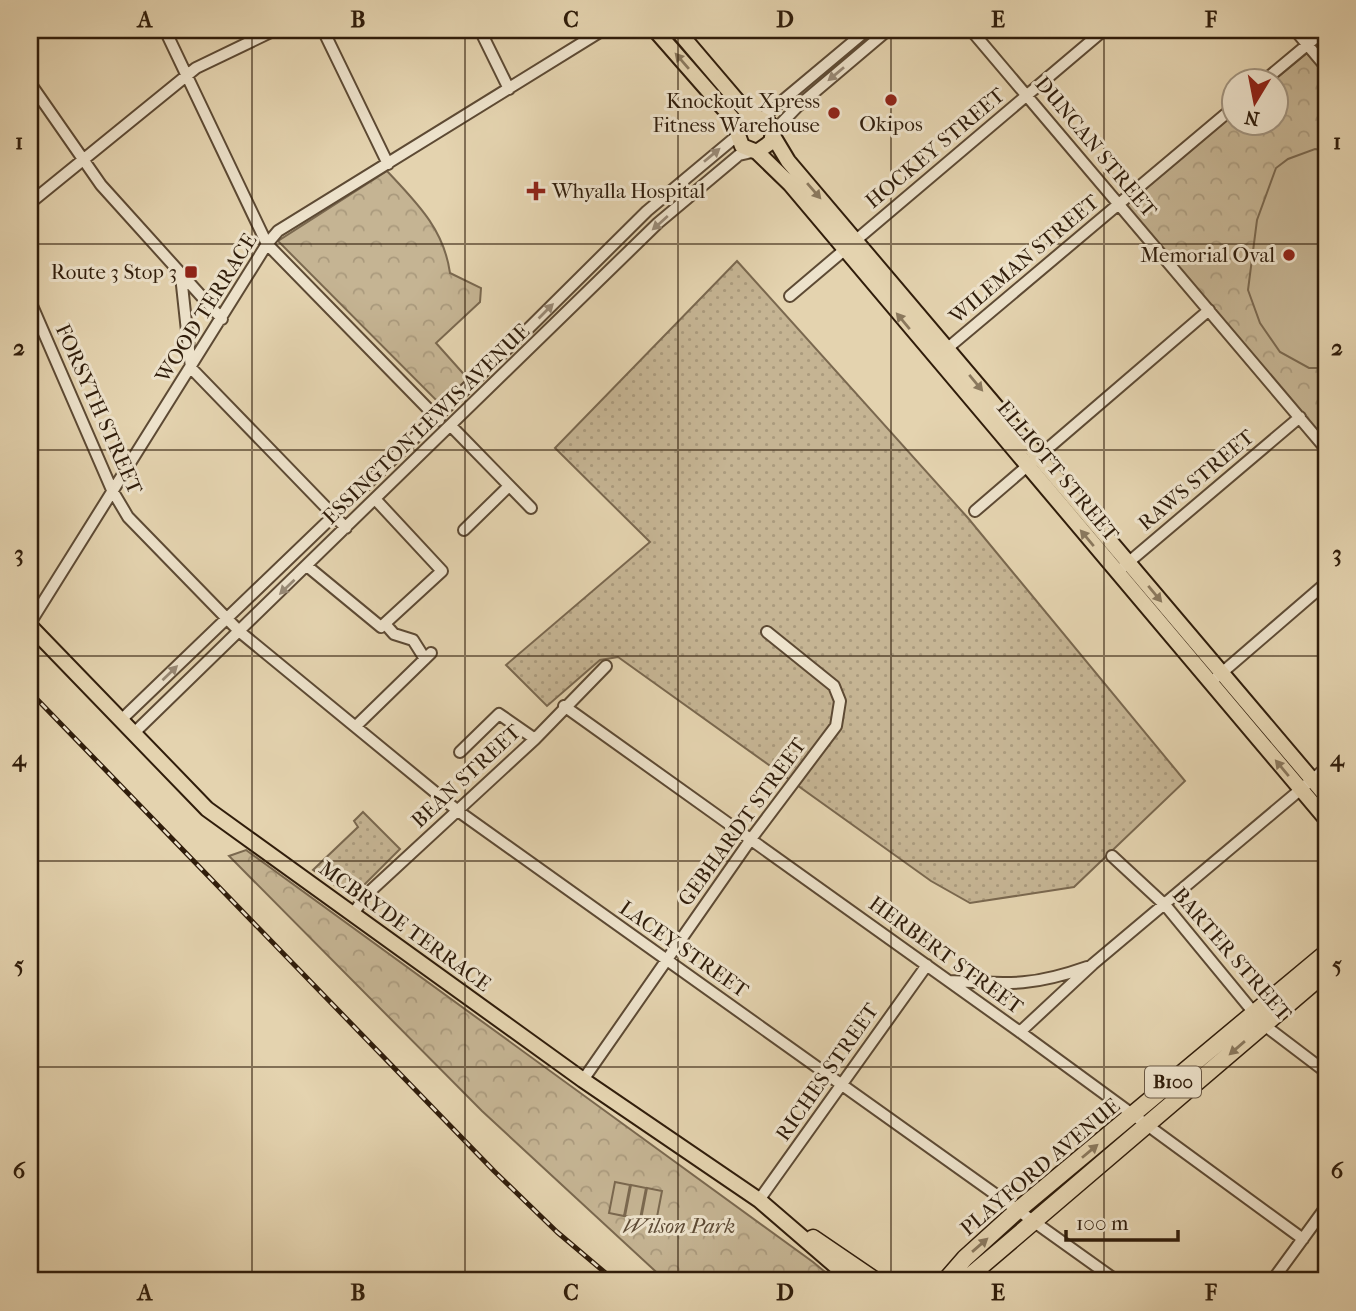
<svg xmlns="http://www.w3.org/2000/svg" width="1356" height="1311" viewBox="0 0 1356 1311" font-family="'IM FELL French Canon',serif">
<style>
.grass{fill:url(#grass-dots);stroke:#7a684f;stroke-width:2}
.park{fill:url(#park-crowns);stroke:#7a684f;stroke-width:2}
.pitch{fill:#c5b493;stroke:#7a684f;stroke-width:2}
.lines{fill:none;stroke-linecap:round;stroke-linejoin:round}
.minor-casing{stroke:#5d4a34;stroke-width:14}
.major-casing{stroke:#301d0b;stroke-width:18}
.highway-casing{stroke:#301d0b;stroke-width:19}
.minor{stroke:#ede2cb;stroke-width:10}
.major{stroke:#e4d3af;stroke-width:14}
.highway{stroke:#e4d3af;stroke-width:16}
.rail-casing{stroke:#301d0b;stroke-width:5}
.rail{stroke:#ede2cb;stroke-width:2.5;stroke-dasharray:8;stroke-linecap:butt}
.oneway{fill:#8a785d}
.oneway2{fill:#988975}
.grid{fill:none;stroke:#301d0b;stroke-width:2;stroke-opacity:0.55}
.poi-dot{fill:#8f2418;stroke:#ede2cb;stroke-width:2.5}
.labels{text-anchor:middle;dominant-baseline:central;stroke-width:6;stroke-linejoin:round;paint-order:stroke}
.shield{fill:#ede2cb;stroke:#695845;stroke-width:2}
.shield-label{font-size:19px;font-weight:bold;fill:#301d0b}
.poi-label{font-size:21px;fill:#301d0b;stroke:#ede2cb;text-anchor:end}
.street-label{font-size:21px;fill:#301d0b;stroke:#ede2cb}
.park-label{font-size:21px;font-style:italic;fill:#5d4a34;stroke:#ede2cb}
.neatline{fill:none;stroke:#301d0b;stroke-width:2.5}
.grid-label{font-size:23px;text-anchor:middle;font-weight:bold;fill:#301d0b}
</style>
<defs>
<pattern id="grass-dots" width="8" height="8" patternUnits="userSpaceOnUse" patternTransform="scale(1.75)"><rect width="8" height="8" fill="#c5b493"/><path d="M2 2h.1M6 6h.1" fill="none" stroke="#aa9a7d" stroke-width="1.8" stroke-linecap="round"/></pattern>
<pattern id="park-crowns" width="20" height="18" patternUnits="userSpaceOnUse" patternTransform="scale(1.75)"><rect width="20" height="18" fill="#c5b493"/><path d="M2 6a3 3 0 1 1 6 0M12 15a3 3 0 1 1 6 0" fill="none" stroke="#aa9a7d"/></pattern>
</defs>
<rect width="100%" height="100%" fill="#e4d3af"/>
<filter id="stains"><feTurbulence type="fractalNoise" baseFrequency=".00286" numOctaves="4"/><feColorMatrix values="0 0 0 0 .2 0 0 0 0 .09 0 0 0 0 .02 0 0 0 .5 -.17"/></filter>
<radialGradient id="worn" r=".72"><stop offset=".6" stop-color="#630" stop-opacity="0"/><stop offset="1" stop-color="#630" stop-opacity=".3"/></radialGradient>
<path class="grass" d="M737 261 968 518 1185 781 1074 887 970 903 931 881 618 657 600 660 547 706 506 665 650 542 555 448Z
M363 812 400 849 352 897 313 870 358 827 354 821Z"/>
<path class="park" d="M1307 53 1326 75V443L1125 206 1233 115 1234 122H1276L1274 80Z
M387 171C416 202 444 229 450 273L481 288 480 302 436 343 469 380 440 404 278 241Z
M246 850 813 1262 836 1281H666L482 1111 229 856Z"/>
<path class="pitch" d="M1315 149 1326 151V368H1309L1280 352 1260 323 1248 290 1257 220 1276 168 1288 159Z
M615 1182 630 1185 624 1216 609 1213Z
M631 1185 646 1188 640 1219 625 1216Z
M647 1188 662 1191 656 1222 641 1219Z"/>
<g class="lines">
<defs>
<path id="minor" d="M165 30 267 244 439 420
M323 30 388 164
M480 30 509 89
M971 30 1326 449
M1295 30 1326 67
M1265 80 1325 30
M30 83 101 185 222 319
M762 118 867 30
M773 132 797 107 888 30
M30 203 196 68 275 30
M181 276 191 368 346 528
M790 296 1104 30
M30 301 112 490 128 517 240 632 458 811 1117 1281
M943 352 1234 107
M452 427 531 508
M975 511 1209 310
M464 530 509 486
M307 566 381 627 442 571 376 500
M1123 567 1300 417
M30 623 267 244 278 231 603 30
M386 625 394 634 413 640 425 659
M1217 677 1326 583
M564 706 1020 1032 1303 1239
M121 720 530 327 647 211 738 135
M356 726 431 653
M134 733 658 223 739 155 752 152
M460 752 499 714 535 739
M1112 856 1166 906 1264 1025 1326 1072
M353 914 366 895 535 739 606 666
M949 981C1007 984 1031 987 1087 967
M1020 1032 1093 964 1326 768
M583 1080 751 839 836 726 840 701 834 686 767 632
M759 1200 927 965
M1272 1281 1326 1207"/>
<path id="major" d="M655 30 733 119 739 130
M677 30 746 111 769 123 773 132 771 142 757 152 742 146 738 135 741 124 755 117
M773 136 788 161 1326 796
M757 152 790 184 1326 819
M30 626 207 809 583 1080 759 1200 853 1281"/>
<path id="highway" d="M813 1238 876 1281
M945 1281 965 1258 1018 1210 1326 953
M964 1281 1326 972"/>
</defs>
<use href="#minor" class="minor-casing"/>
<use href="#major" class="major-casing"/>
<use href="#highway" class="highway-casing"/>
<use href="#minor" class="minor"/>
<use href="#major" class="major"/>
<use href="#highway" class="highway"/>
<defs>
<path id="rail" d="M30 692 494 1171 557 1232 615 1281"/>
</defs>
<use href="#rail" class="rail-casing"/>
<use href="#rail" class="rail"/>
</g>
<defs><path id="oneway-solid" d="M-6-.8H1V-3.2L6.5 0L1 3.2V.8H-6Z" transform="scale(1.75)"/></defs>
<g class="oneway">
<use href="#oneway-solid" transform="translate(682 61) rotate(-131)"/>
<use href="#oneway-solid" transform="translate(814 191) rotate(49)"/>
<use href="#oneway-solid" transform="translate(903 321) rotate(-130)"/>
<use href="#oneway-solid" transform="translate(976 383) rotate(50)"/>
<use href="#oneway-solid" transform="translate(1087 538) rotate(-130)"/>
<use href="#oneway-solid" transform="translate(1155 594) rotate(50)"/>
<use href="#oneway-solid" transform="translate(1282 768) rotate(-130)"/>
<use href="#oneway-solid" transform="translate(1237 1048) rotate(139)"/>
<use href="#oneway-solid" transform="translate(1090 1151) rotate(-40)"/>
<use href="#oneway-solid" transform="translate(980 1245) rotate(-41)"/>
</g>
<g class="oneway2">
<use href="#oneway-solid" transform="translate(836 74) rotate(140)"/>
<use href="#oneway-solid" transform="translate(712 155) rotate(-40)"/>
<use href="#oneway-solid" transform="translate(660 223) rotate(138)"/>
<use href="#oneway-solid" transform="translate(546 311) rotate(-45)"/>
<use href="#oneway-solid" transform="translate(287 587) rotate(136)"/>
<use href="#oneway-solid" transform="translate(170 673) rotate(-44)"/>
</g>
<path class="grid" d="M252 30V1281M465 30V1281M678 30V1281M891 30V1281M1104 30V1281M30 244H1326M30 450H1326M30 656H1326M30 861H1326M30 1067H1326"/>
<g class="poi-dot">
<circle cx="891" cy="100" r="7"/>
<circle cx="834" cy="113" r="7"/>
<path d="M532.5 180.5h7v7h7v7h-7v7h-7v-7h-7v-7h7z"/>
<circle cx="1289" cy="255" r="7"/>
<rect x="184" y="265" width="14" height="14" rx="3.5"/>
</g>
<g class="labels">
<rect class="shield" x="1145" y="1066.5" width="56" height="31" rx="5"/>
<g class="shield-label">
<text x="1173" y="1082">B100</text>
</g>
<g class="poi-label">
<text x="820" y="101">Knockout Xpress<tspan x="820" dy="24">Fitness Warehouse</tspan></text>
<text x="891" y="124" text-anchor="middle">Okipos</text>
<text x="552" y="191" text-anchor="start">Whyalla Hospital</text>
<text x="1275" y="255">Memorial Oval</text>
<text x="177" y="272">Route 3 Stop 3</text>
</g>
<g class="street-label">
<text transform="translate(1096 147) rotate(50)">DUNCAN STREET</text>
<text transform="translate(935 148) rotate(-40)">HOCKEY STREET</text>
<text transform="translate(1024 259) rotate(-40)">WILEMAN STREET</text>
<text transform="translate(206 308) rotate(-58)">WOOD TERRACE</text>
<text transform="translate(99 409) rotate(66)">FORSYTH STREET</text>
<text transform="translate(426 424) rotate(-44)">ESSINGTON LEWIS AVENUE</text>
<text transform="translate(1058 471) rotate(50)">ELLIOTT STREET</text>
<text transform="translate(1196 480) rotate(-40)">RAWS STREET</text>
<text transform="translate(466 776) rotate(-43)">BEAN STREET</text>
<text transform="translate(742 822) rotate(-54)">GEBHARDT STREET</text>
<text transform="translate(405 926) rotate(36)">MCBRYDE TERRACE</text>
<text transform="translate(684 949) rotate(35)">LACEY STREET</text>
<text transform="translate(1232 954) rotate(49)">BARTER STREET</text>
<text transform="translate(946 955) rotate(36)">HERBERT STREET</text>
<text transform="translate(827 1072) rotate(-55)">RICHES STREET</text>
<text transform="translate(1040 1167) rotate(-40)">PLAYFORD AVENUE</text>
</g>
<g class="park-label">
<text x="679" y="1226">Wilson Park</text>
</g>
</g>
<rect width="1356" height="1311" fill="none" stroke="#e4d3af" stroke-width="77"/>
<g transform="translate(1255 102) rotate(190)"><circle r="33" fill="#ede2cb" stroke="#a1937e" stroke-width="2"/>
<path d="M0-5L12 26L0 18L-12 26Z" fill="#8f2418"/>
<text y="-10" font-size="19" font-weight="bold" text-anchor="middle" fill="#301d0b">N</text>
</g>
<path d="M1066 1230v10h112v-10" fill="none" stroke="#301d0b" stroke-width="3.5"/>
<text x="1076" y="1230" font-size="21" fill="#301d0b" stroke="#ede2cb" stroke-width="5" paint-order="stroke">100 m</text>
<rect x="38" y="38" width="1280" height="1234" class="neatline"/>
<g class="grid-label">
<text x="145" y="27">A</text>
<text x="358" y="27">B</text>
<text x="571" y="27">C</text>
<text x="785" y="27">D</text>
<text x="998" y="27">E</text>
<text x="1211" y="27">F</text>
<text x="19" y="149">1</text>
<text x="1337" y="149">1</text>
<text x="19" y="355">2</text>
<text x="1337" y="355">2</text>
<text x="19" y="561">3</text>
<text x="1337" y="561">3</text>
<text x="19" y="766">4</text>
<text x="1337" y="766">4</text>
<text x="19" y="972">5</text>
<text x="1337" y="972">5</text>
<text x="19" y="1178">6</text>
<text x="1337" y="1178">6</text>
<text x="145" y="1300">A</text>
<text x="358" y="1300">B</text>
<text x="571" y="1300">C</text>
<text x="785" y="1300">D</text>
<text x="998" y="1300">E</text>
<text x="1211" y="1300">F</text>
</g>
<rect width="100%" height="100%" filter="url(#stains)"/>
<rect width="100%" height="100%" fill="url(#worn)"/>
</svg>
